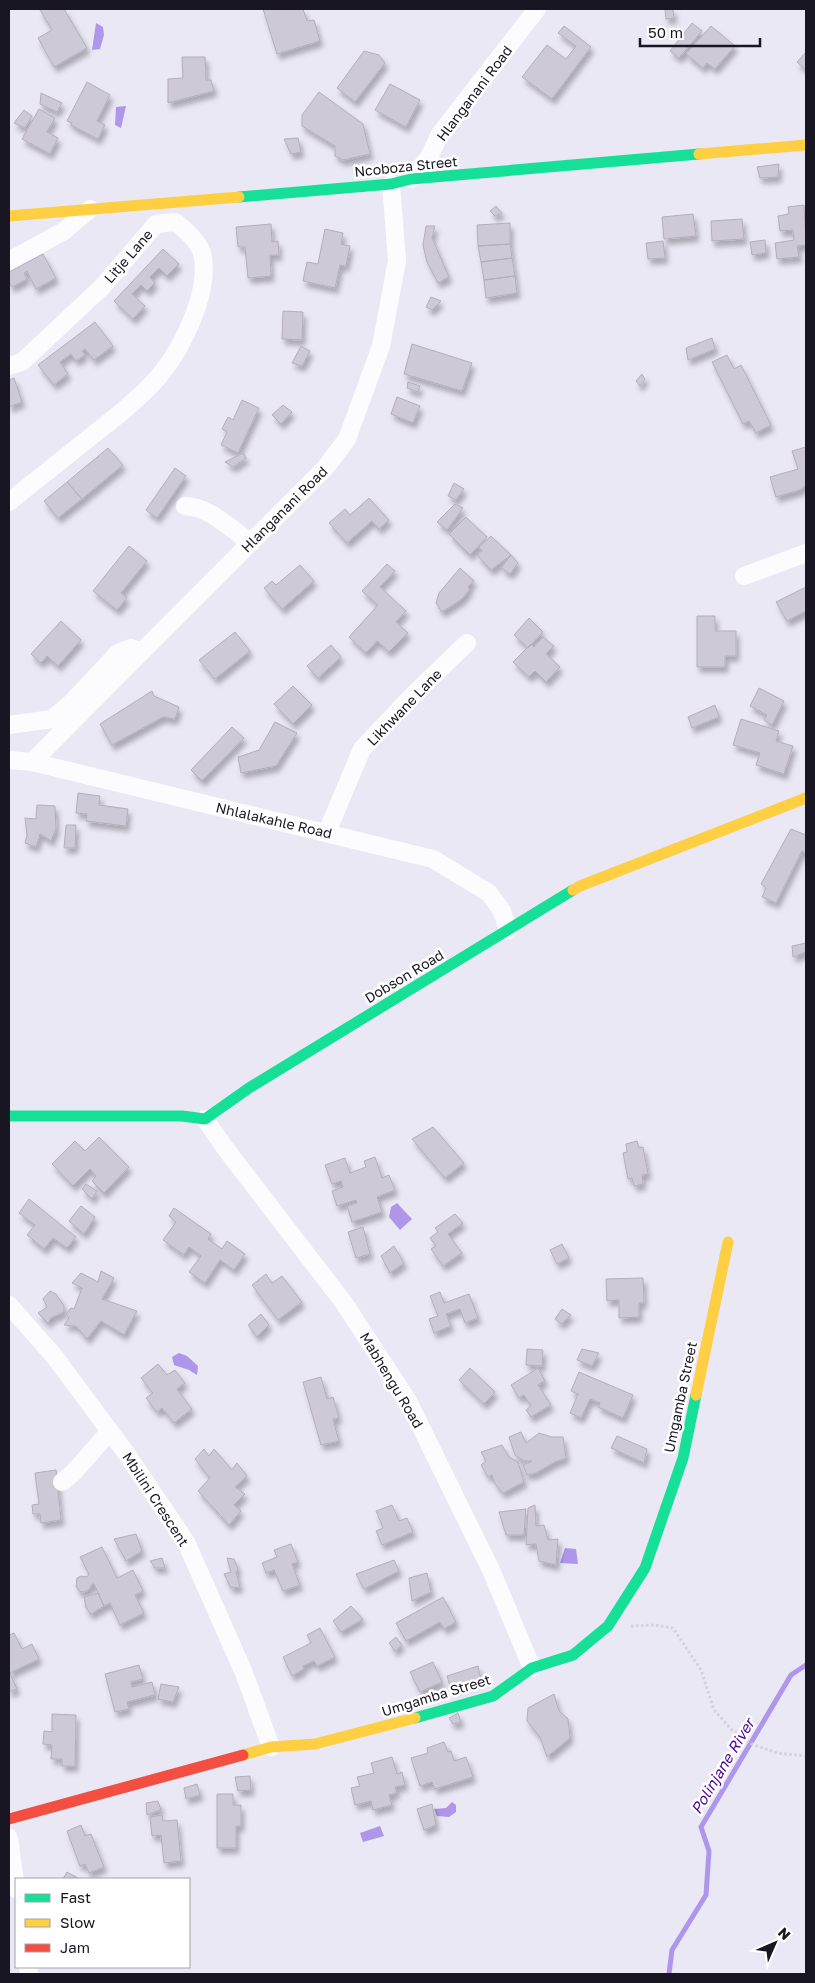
<svg xmlns="http://www.w3.org/2000/svg" width="815" height="1983" viewBox="0 0 815 1983" font-family="'Golos Text',sans-serif">
<style>
.water{fill:#ae96ea}
.lines{fill:none;stroke-linecap:round;stroke-linejoin:round}
.stream{stroke:#ae96ea;stroke-width:5}
.building{fill:#cec9d6;stroke:#b3aeba;filter:url(#shadow)}
.path{stroke:#d3d3d6;stroke-width:3;stroke-dasharray:2.5 2.5;stroke-linecap:butt}
.street{stroke:#fcfcfe;stroke-width:18}
.fast{stroke:#16e098;stroke-width:11}
.slow{stroke:#ffcf43;stroke-width:11}
.jam{stroke:#f24e42;stroke-width:11}
.labels{text-anchor:middle;dominant-baseline:central;stroke-width:5;stroke-linejoin:round;paint-order:stroke}
.street-label{font-size:14px;fill:#191624;stroke:#fff}
.water-label{font-size:15px;font-style:italic;fill:#4c0398;stroke:#fff}
</style>
<defs>
<filter id="shadow"><feDropShadow dx="3" dy="5.5" stdDeviation="2.5" flood-color="#0004"/></filter>
</defs>
<rect width="100%" height="100%" fill="#eae8f5"/>
<path class="water" d="M96 23 103 27 104 35 100 49 92 50Z
M126 106 121 128 115 125 116 107Z
M397 1203 412 1219 400 1230 389 1217 391 1207Z
M179 1353 187 1356 198 1366 197 1375 189 1370 174 1365 172 1357Z
M565 1548 576 1549 578 1564 560 1563Z
M452 1802 456 1805V1812L449 1817 437 1816 434 1809 446 1808Z
M380 1826 384 1836 363 1842 360 1833Z"/>
<g class="lines">
<path class="stream" d="M669 1974 672 1950 706 1895 709 1851 701 1827 791 1675 806 1665"/>
</g>
<path class="building" d="M41 9H64L87 48 54 67 38 38 52 30 40 10Z
M263 9H303L307 21 314 20 320 41 277 54Z
M665 9H673L674 18 666 19Z
M692 23 702 31 679 58 670 51Z
M564 26 591 47 552 99 522 77 547 45 566 59 576 46 558 33Z
M711 26 735 46 715 69 707 63 703 68 686 54Z
M364 51 379 55 385 63 355 102 337 88Z
M806 52V70L797 62Z
M182 57H205L206 80H211L214 91 168 103V79L183 78Z
M87 82 110 95 97 121 105 125 98 139 71 125 72 123 67 121Z
M390 84 420 100 406 127 375 110Z
M319 92 363 124 370 154 343 160 335 156V146L302 126V115Z
M41 93 62 103 57 112 40 104Z
M39 109 55 118 47 132 58 138 50 154 22 139Z
M24 110 32 116 25 128 14 123Z
M298 138 301 152 291 154 284 139Z
M779 164 778 177 760 178 757 167Z
M804 205 806 245 797 246 799 257 777 259 775 243 794 240 793 230 780 231 778 216 789 214 788 207Z
M496 206 502 213 495 216 490 211Z
M693 214 696 236 664 239 662 217Z
M742 219 744 239 712 241 711 221Z
M510 223V244L478 246 477 225Z
M271 224 272 242 278 241 279 255H270L271 276 248 278 245 247H238L236 227Z
M426 226H435L432 238 449 277 438 283 427 262 423 245Z
M325 229 343 233 341 244 350 246 346 266 340 265 335 288 303 281 307 262 318 264Z
M765 240 766 253 752 255 750 242Z
M663 241 665 258 648 259 646 243Z
M510 244 512 258 481 262 478 246Z
M163 249 179 264 167 276 159 268 150 277 155 283 147 291 141 285 132 294 145 306 133 319 114 301Z
M43 254 56 278 36 289 27 271 24 273 27 279 12 287 9 282V272Z
M512 258 515 276 484 280 481 262Z
M515 276 517 293 486 298 484 280Z
M431 297 441 301 432 310 426 307Z
M283 311 303 312 302 340 282 339Z
M95 322 113 346 94 360 85 349 82 351 85 355 76 361 71 354 60 362 68 374 54 385 38 365Z
M712 338 715 349 688 360 686 348Z
M412 344 472 363 462 391 404 374Z
M301 346 310 351 302 366 292 363Z
M727 355 734 369 741 365 771 425 756 433 749 421 743 424 712 362Z
M642 374 645 379 640 386 636 381Z
M14 378 22 402 9 407V380Z
M408 382 420 386 418 392 407 388Z
M397 397 420 406 413 423 391 414Z
M242 400 259 408 238 453 221 445 227 432 222 429 228 417 233 420Z
M283 405 292 412 281 424 272 415Z
M806 447V485L800 490 776 497 770 477 798 469 792 451Z
M108 448 123 465 82 499 67 482Z
M243 453 246 458 233 467 225 462Z
M175 468 186 476 157 518 146 510Z
M67 482 82 499 58 518 44 501Z
M454 483 464 489 456 500 448 496Z
M369 498 389 520 379 529 372 521 347 543 329 523 345 509 350 515Z
M455 504 463 508 447 530 437 522Z
M466 517 487 537 470 555 449 534Z
M491 536 511 555 491 570 477 555 482 551 479 547Z
M129 546 147 561 121 593 127 598 117 610 93 591Z
M511 555 518 563 510 574 501 568Z
M387 564 395 571 380 587 406 611 396 622 408 633 389 652 377 641 366 653 349 637 378 605 362 591Z
M300 565 314 581 282 609 264 588 272 581 276 585Z
M460 568 474 581 468 587 470 589 462 599 442 612 436 603 439 593Z
M806 587V611L787 621 776 602Z
M697 616H715V631H736V656H725V667H697Z
M529 618 543 632 528 648 514 635Z
M61 621 81 640 58 666 47 656 41 663 31 654Z
M235 632 250 651 215 679 199 660Z
M543 637 554 646 546 654 560 667 546 682 535 671 529 677 513 662 531 644 534 647Z
M331 645 341 657 318 678 307 666Z
M293 686 312 705 293 724 274 704Z
M759 688 784 701 772 725 764 720 767 715 750 706Z
M152 691 154 696 179 707 175 719 163 717 112 745 100 724Z
M715 705 719 717 692 728 688 717Z
M741 719 779 731 776 741 793 746 784 774 756 765 760 753 733 745Z
M275 722 297 733 276 766 241 773 238 757 259 750Z
M232 727 244 738 202 781 191 770Z
M78 793 100 796 99 805 128 809 126 826 86 821 87 814 76 813Z
M37 805 55 806 56 829 51 841 40 834 36 847 25 843 27 835 25 818 36 819Z
M66 825H76L75 848H64Z
M791 829 806 835V854L802 851 776 903 762 897 766 888 761 884Z
M806 943V952L793 957 792 946Z
M433 1127 464 1163 445 1178 412 1139Z
M99 1137 129 1167 104 1193 92 1181 96 1176 90 1169 73 1186 52 1164 75 1141 85 1151Z
M637 1141 639 1148 643 1147 648 1174 642 1175 643 1184 634 1186 632 1178 628 1179 623 1153 627 1152 626 1144Z
M375 1157 382 1178 389 1175 395 1190 377 1197 382 1212 352 1222 347 1206 357 1203 356 1200 337 1206 332 1191 343 1187 341 1181 332 1184 325 1165 345 1158 350 1173 366 1167 364 1161Z
M86 1184 97 1191 92 1199 82 1189Z
M29 1199 76 1237 67 1248 53 1238 44 1249 27 1235 35 1225 19 1213Z
M81 1206 95 1217 84 1234 69 1221Z
M174 1208 211 1234 208 1239 222 1249 227 1241 245 1254 234 1270 220 1260 205 1283 189 1272 201 1256 189 1247 184 1255 163 1240 176 1222 169 1216Z
M455 1214 463 1223 448 1234 462 1253 443 1266 431 1249 436 1246 430 1238 438 1232 435 1228Z
M363 1227 370 1254 356 1258 348 1232Z
M562 1244 569 1258 557 1264 550 1250Z
M394 1246 404 1263 390 1273 381 1256Z
M101 1271 114 1278 102 1299 137 1311 124 1335 101 1321 87 1339 76 1326 64 1325 69 1318 66 1314 71 1308 74 1309 82 1288 72 1283 81 1273 98 1282Z
M266 1274 272 1283 282 1276 302 1302 278 1320 252 1285Z
M643 1278 644 1303H639V1317L619 1318V1300L607 1301 606 1279Z
M50 1291 56 1294 64 1306V1312L51 1318 48 1323 38 1313 47 1307 43 1299Z
M440 1292 444 1303 469 1294 478 1318 465 1323 460 1309 446 1314 451 1326 434 1333 429 1319 438 1316 430 1296Z
M562 1309 571 1315 561 1324 555 1319Z
M261 1314 269 1325 257 1337 248 1325Z
M527 1349 543 1350 542 1366 526 1365Z
M582 1349 599 1353 592 1366 577 1360Z
M158 1364 167 1375 175 1370 185 1383 177 1389 192 1409 174 1423 162 1408 157 1412 146 1398 153 1393 141 1378Z
M470 1368 495 1392 484 1404 459 1380Z
M538 1368 545 1381 538 1385 551 1405 531 1417 526 1410 531 1406 524 1395 519 1398 511 1385Z
M579 1372 633 1395 623 1418 598 1407 600 1403 590 1399 581 1418 570 1413 578 1394 571 1391Z
M321 1377 327 1399 333 1397 339 1418 333 1419 339 1441 321 1445 303 1382Z
M521 1432 526 1443 539 1433 552 1437H563L566 1458 555 1462 536 1473 527 1475 523 1465 532 1461H524L515 1455 509 1437Z
M617 1436 647 1449 644 1463 611 1448Z
M502 1445 509 1457 518 1462 524 1482 503 1493 495 1484 492 1475 488 1477 481 1465 486 1461 481 1452Z
M204 1449 209 1456 214 1449 232 1470 237 1463 247 1476 235 1487 245 1494 234 1505 241 1511 229 1525 198 1491 210 1478 195 1459Z
M56 1470 61 1520 41 1523 40 1514H33L32 1505 39 1504 35 1473Z
M392 1505 399 1521 407 1518 413 1532 382 1545 376 1531 383 1528 376 1511Z
M535 1505 536 1526 544 1525 548 1540 558 1539 556 1565 539 1561 536 1544 526 1545 528 1508Z
M526 1509 524 1535H506L499 1512Z
M136 1534 142 1551 126 1561 114 1539Z
M291 1544 298 1562 292 1564 300 1585 283 1591 274 1570 266 1573 262 1563 277 1557 274 1550Z
M102 1547 117 1578 133 1570 143 1591 135 1595 144 1613 120 1625 110 1603 104 1606 94 1584H92L89 1590 84 1592 79 1591 76 1586 77 1578 81 1576 87 1577 89 1574 80 1557Z
M162 1558 165 1568H155L150 1561Z
M227 1558 234 1559 238 1569 236 1572 240 1587 231 1588 224 1574 231 1572Z
M394 1560 399 1571 364 1589 356 1574Z
M427 1573 431 1592 412 1601 409 1578Z
M98 1593 104 1606 91 1614 86 1608 84 1597Z
M443 1597 456 1622 444 1629 440 1622 406 1641 396 1623Z
M351 1606 363 1619 341 1632 333 1621Z
M320 1628 335 1657 317 1666 314 1661 303 1666 304 1669 292 1676 283 1657 311 1643 307 1635Z
M14 1633 22 1649 32 1644 39 1659 10 1673 17 1689 9 1692V1635Z
M396 1637 402 1645 395 1651 389 1643Z
M433 1662 442 1682 420 1692 410 1672Z
M139 1665 143 1679 131 1682 132 1687 152 1682 155 1695 127 1702 129 1709 115 1712 105 1674Z
M478 1666 481 1680 451 1689 447 1676Z
M161 1684 179 1687 173 1702 158 1699Z
M554 1694 559 1711 568 1719 570 1738 547 1757 540 1737 527 1721 528 1708Z
M458 1713 461 1722 453 1724 449 1718Z
M52 1714 76 1715 75 1766H62V1759H51L52 1745 43 1744 44 1731 52 1732Z
M444 1742 448 1752 451 1751 454 1761 466 1757 473 1777 435 1789 432 1782 420 1786 411 1758 428 1753 427 1748Z
M392 1757 397 1774 402 1772 405 1785 395 1787 397 1793 389 1795 392 1805 373 1810 371 1801 355 1805 351 1788 360 1786 357 1777 374 1773 371 1763Z
M250 1776 251 1790 238 1791 235 1777Z
M197 1784 200 1795 186 1799 184 1788Z
M217 1794H233V1805H241V1826H236V1848H217Z
M158 1801 161 1810 147 1815 146 1803Z
M432 1804 436 1825 424 1830 417 1809Z
M162 1815 163 1821 177 1820 181 1861 164 1863 161 1835 152 1836 150 1817Z
M81 1825 85 1836 91 1834 104 1867 89 1873 85 1864 80 1866 67 1831Z
M67 1872 78 1878 63 1879Z"/>
<g class="lines">
<path class="path" d="M631 1626 654 1625 673 1628 701 1670 714 1710 732 1730 752 1744 777 1753 806 1756"/>
<path class="street" d="M411 179 429 157 440 134 537 9
M9 261 64 231 90 209
M9 366 22 362 102 287 156 224 175 222C186 230 200 242 203 257 209 297 179 356 152 384 133 404 111 421 89 438 62 460 35 481 9 502
M185 506C210 507 231 529 251 543
M744 576 806 553
M9 725 52 719 72 702 118 653 131 648 142 652
M9 760 32 762 433 859 489 893 502 911 508 930
M32 762 326 467 347 439 381 346 397 261 391 184
M327 832 362 749 411 697 467 643
M205 1119 225 1148 344 1303 408 1401 491 1570 532 1668
M9 1305 54 1356 126 1453 186 1542 244 1673 271 1747
M62 1482 74 1472 110 1431
M9 1838 16 1889
M28 1967 29 1974"/>
<path class="fast" d="M239 197 391 184 411 179 699 154
M9 1116H182L205 1119 249 1088 573 890
M415 1718 493 1696 532 1668 573 1655 608 1626 645 1568 683 1458 696 1395"/>
<path class="slow" d="M699 154 806 145
M9 216 239 197
M573 890 580 886 806 798
M696 1395 728 1242
M243 1755 271 1747 315 1744 415 1718"/>
<path class="jam" d="M9 1819 243 1755"/>
</g>
<g class="labels">
<g class="street-label">
<text transform="translate(474 93) rotate(-53)">Hlanganani Road</text>
<text transform="translate(406 166) rotate(-6)">Ncoboza Street</text>
<text transform="translate(128 256) rotate(-49)">Litje Lane</text>
<text transform="translate(284 509) rotate(-45)">Hlanganani Road</text>
<text transform="translate(404 707) rotate(-46)">Likhwane Lane</text>
<text transform="translate(274 820) rotate(13)">Nhlalakahle Road</text>
<text transform="translate(404 976) rotate(-31)">Dobson Road</text>
<text transform="translate(392 1380) rotate(59)">Mabhengu Road</text>
<text transform="translate(680 1397) rotate(-78)">Umgamba Street</text>
<text transform="translate(156 1499) rotate(57)">Mbilini Crescent</text>
<text transform="translate(436 1695) rotate(-17)">Umgamba Street</text>
</g>
<g class="water-label">
<text transform="translate(722 1766) rotate(-59)">Polinjane River</text>
</g>
</g>
<rect width="815" height="1983" fill="none" stroke="#191624" stroke-width="20"/>
<rect x="15" y="1878" width="175" height="90" fill="#ffffff" stroke="#a3a2a7"/>
<rect x="25" y="1894" width="25" height="8" fill="#16e098" stroke="#a3a2a7"/>
<text x="60" y="1903" font-size="15" fill="#191624">Fast</text>
<rect x="25" y="1919" width="25" height="8" fill="#ffcf43" stroke="#a3a2a7"/>
<text x="60" y="1928" font-size="15" fill="#191624">Slow</text>
<rect x="25" y="1944" width="25" height="8" fill="#f24e42" stroke="#a3a2a7"/>
<text x="60" y="1953" font-size="15" fill="#191624">Jam</text>
<g transform="translate(775 1943) rotate(45)" stroke="#ffffff" stroke-width="4" paint-order="stroke">
<path d="M0-4L9 19L0 12L-9 19Z" fill="#191624"/>
<text y="-8" font-size="14" font-weight="bold" text-anchor="middle" fill="#191624">N</text>
</g>
<path d="M640 38v8h120v-8" fill="none" stroke="#191624" stroke-width="2.5"/>
<text x="648" y="38" font-size="15" fill="#191624" stroke="#ffffff" stroke-width="4" paint-order="stroke">50 m</text>
</svg>
